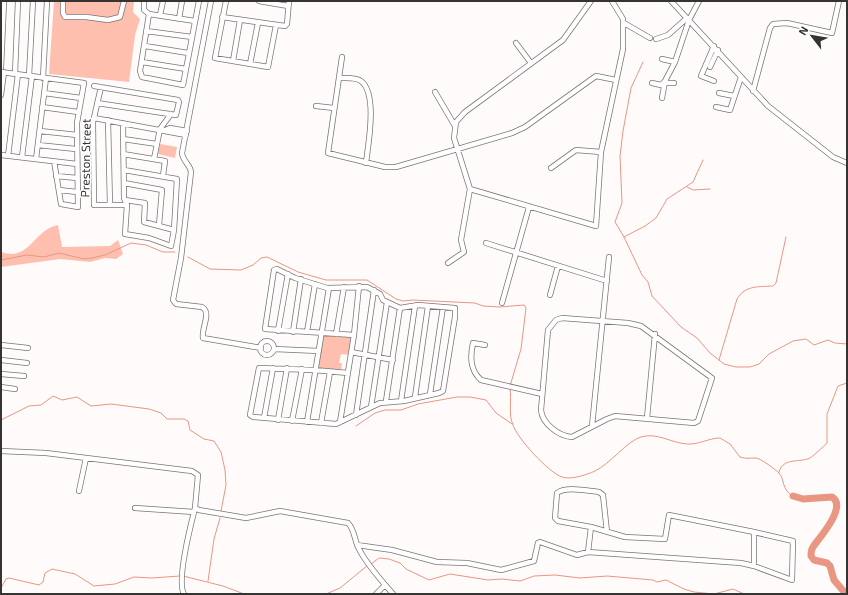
<svg xmlns="http://www.w3.org/2000/svg" width="848" height="595" viewBox="0 0 848 595" font-family="'Exo 2',sans-serif">
<style>
.green{fill:#ffbfaf}
.lines{fill:none;stroke-linecap:round;stroke-linejoin:round}
.stream{stroke:#e99682;stroke-width:1}
.river{stroke:#e99682;stroke-width:7}
.minor-casing{stroke:#797575;stroke-width:6}
.minor{stroke:#fff;stroke-width:4.5}
.labels{text-anchor:middle;dominant-baseline:central;stroke-width:3;stroke-linejoin:round;paint-order:stroke}
.street-label{font-size:12px;fill:#353433;stroke:#fff}
</style>
<rect width="100%" height="100%" fill="#fffbfa"/>
<path class="green" d="M54 1H134L133 12 140 19 135 35 129 82 49 74Z
M160 144 177 147 175 158 158 154Z
M58 225 62 247 110 246 118 240 123 254 116 259 105 258 90 262 60 259 1 267V252C30 262 33 230 58 225Z
M323 335 351 336 349 355 341 354 339 363H342L341 370 318 369Z"/>
<g class="lines">
<path class="stream" d="M643 62 631 88 623 131 620 156 622 203 615 222 624 237 642 275 648 282 652 296 681 327 697 338 710 353 724 364 736 367H750L759 364 769 354 793 341 806 339 814 345 828 340 835 343 847 344
M687 187 693 190 710 189
M624 237 645 226 656 218 667 199 693 182 703 160
M188 257 210 269 241 270 253 265 261 258 267 257 298 272 326 280H367L396 299 403 301 413 300 475 303 483 306 500 307 524 305 526 308 521 349 510 386
M1 260 27 255 44 257 59 253 84 259 92 258 105 255 131 243 146 245 163 252H175
M719 360 737 299C745 285 759 287 773 286L776 283 786 237
M510 389C512 400 508 414 513 425 517 438 549 473 562 477 571 480 586 475 595 471 610 464 627 441 641 437 657 432 671 443 687 444 698 445 709 438 720 438L730 444 740 457C746 459 750 458 756 458 760 458 776 470 779 473 785 479 781 490 793 496
M1 420 29 406 41 405 53 396 62 400 77 397 91 406 111 404 149 409 161 413 167 419H184L188 421 190 430 204 439 214 441 221 452 225 470 226 485 221 511
M356 426 375 413 385 410H401L418 404 457 397H470L486 400 496 413 512 424
M779 472C783 457 799 463 810 458 812 457 824 446 827 443V414L838 386 847 383
M371 564 379 558 389 559 400 563 406 569 429 580 450 574 488 580 502 579 520 581 534 576 555 575 580 578 607 576 653 580 657 582 666 580 684 589 694 592 714 594 733 589 744 594
M183 576 223 586 244 594
M208 581 214 539 220 518
M1 588 6 579 9 578 39 585 43 582 45 573 52 569 75 574 94 586 115 584 134 577 152 578 180 576
M326 594 340 588 368 565"/>
<path class="river" d="M793 496 803 499 832 497C848 507 818 539 813 547 811 550 811 552 811 556L814 560 827 563 830 566 834 580 846 594"/>
<defs>
<path id="minor" d="M63 1V13L65 17H86L108 20 120 17 124 1
M144 1V10L149 14 195 21
M211 1 182 153C183 162 190 164 191 172L181 258 173 300 176 304 202 307C212 313 201 328 203 338L261 348
M226 1 215 58 268 67 276 25
M259 1 288 6
M671 1 768 106 833 157 847 163
M149 14 140 71 142 77 183 85 199 1
M160 15 163 1
M222 17 285 26 287 24 289 1
M179 19 182 1
M624 23 650 38
M146 31 192 37
M656 39 668 35 687 18
M516 43 531 63
M145 46 188 53
M714 46 701 76 714 81
M342 57 328 153 385 167H396L512 133 525 127 596 76 616 80
M662 59 675 62
M233 61 240 20
M142 62 186 69
M250 64 258 23
M710 67 718 50
M1 68 4 1
M1 72 84 83 77 123 78 207 61 204 54 161
M15 74 18 1
M29 76 33 1
M43 78 47 1
M340 78C346 78 356 77 361 81 378 94 368 145 366 163
M652 83 661 85 665 81
M665 83H674
M94 86 178 100 179 102 176 115 97 103
M101 87 93 122 94 205H127
M753 91 770 28 773 24 787 23 832 33 839 1
M435 92 455 126
M44 93 81 98
M719 93 734 96
M1 95 4 72
M662 98 665 81 675 62 689 20 699 1
M316 106 334 108
M42 107 78 112
M716 107 730 110 741 77
M94 118 186 135
M108 120 110 205
M123 123 124 198 127 205 125 234 149 238 171 246 174 230 177 179 124 170
M165 130 170 128 187 131
M40 131 77 135
M123 139 157 144
M38 145 76 149
M123 154 165 161 163 176
M1 155 77 164
M8 156 18 74
M22 157 32 76
M36 159 46 78
M154 159 160 129 171 114
M551 168 576 150 601 152
M56 176 77 178
M124 183 162 190 159 225
M470 189 596 226 601 152 623 49V19L612 1
M59 190 77 192
M125 200 145 203 144 222 174 230
M486 243 607 281
M448 263 464 252 461 240 470 189 454 138 456 122 465 112 563 40 591 1
M550 295 558 266
M502 303 529 207
M562 318 628 323 641 326 712 378 698 421 694 423 615 416 607 419 572 437C558 436 542 423 541 410L548 330 556 320Z
M278 331 288 274
M293 332 301 279
M307 332 315 284
M336 334 344 287
M260 348a7 7 0 1 1 14 0a7 7 0 1 1-14 0Z
M1 345 28 348
M485 345 473 343C470 357 470 370 481 380L542 394
M274 349 319 351
M351 352 393 360
M1 360 27 363
M348 373 314 370 259 368 250 415 253 417 336 424 380 403 404 401 439 393 443 391 455 317V308L418 305 400 308 383 300 380 294 367 287 327 288 295 278 277 269 274 270 265 329 354 335
M1 374 24 376
M1 387 15 389
M430 394 443 307
M415 397 428 306
M386 401 400 308
M401 401 415 306
M371 407 387 302
M356 415 374 290
M264 418 273 368
M647 418 655 334
M278 420 287 368
M292 421 302 369
M307 422 329 288
M340 422 354 335 359 286
M321 423 330 372
M592 426 609 257
M1 451 46 453 192 471 198 475 195 508 199 510 246 518 280 511 348 523C355 530 354 540 359 549 367 565 381 580 393 594
M79 491 86 458
M135 508 194 512
M591 527 558 521 555 518 557 493C566 486 588 491 599 492L603 495 607 532
M357 545 392 550 437 562 467 563 501 570 534 561 538 543 540 542 577 555 588 552 741 563 754 566 792 580 793 541 754 532V566
M588 552 591 527 625 537 665 539 669 515 754 532
M184 594C176 581 191 524 195 508
M376 594 385 585"/>
</defs>
<use href="#minor" class="minor-casing"/>
<use href="#minor" class="minor"/>
</g>
<g class="labels">
<g class="street-label">
<text transform="translate(85 158) rotate(-89)">Preston Street</text>
</g>
</g>
<rect width="848" height="595" fill="none" stroke="#353433" stroke-width="4"/>
<g transform="translate(812 36) rotate(301)" stroke="#ffffff" stroke-width="3" paint-order="stroke">
<path d="M0-3L7 15L0 10L-7 15Z" fill="#353433"/>
<text y="-6" font-size="11" font-weight="bold" text-anchor="middle" fill="#353433">N</text>
</g>
</svg>
